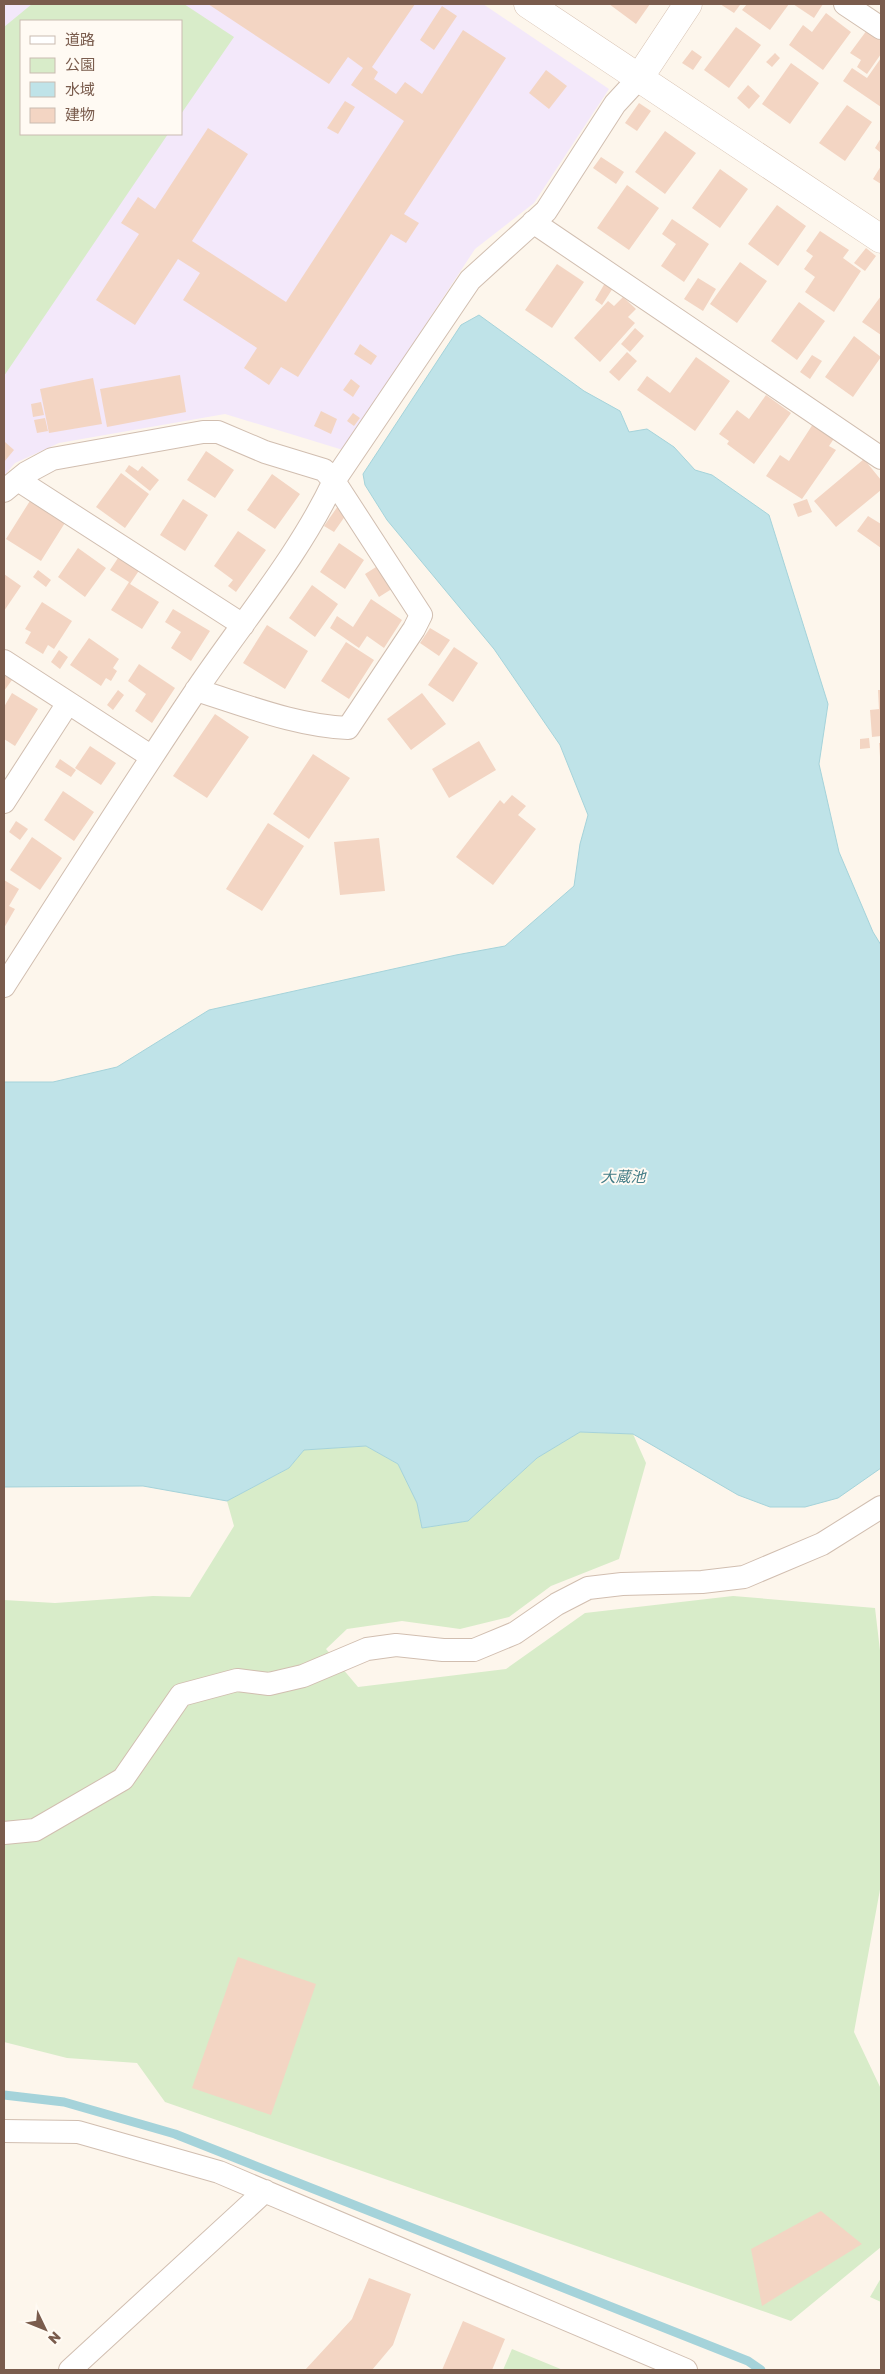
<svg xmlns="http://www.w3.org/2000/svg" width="885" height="2374" viewBox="0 0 885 2374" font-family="'Golos Text','Noto Sans JP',sans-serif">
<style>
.education{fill:#f3e8fa;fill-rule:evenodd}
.green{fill:#d8ecc9}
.water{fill:#bfe3e8;stroke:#a5d3da}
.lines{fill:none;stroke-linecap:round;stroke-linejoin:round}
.stream{stroke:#a5d3da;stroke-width:9}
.building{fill:#f3d5c3}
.street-casing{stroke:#d1beb0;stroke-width:24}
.secondary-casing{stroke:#d6c0b0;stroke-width:29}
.street{stroke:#fff;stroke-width:22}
.secondary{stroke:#fff;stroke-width:28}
.labels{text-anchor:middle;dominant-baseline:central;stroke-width:4;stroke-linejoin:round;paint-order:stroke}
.water-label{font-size:15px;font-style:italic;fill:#437c86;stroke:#fffaf3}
</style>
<rect width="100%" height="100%" fill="#fdf6ec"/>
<path class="education" d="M4 4H483L609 89 534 203 475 249 343 450 225 414 59 443 15 463 4 476ZM21 21H181V134H21Z"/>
<path class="green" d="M32 4H184L234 37 181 114V21H21V134H168L4 376V27Z
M580 1432 633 1434 646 1463 619 1559 551 1586 509 1617 460 1629 402 1621 347 1629 326 1649 358 1687 506 1669 585 1613 733 1596 875 1608 881 1659V1884L854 2032 881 2089V2247L791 2321 165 2102 137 2063 67 2058 4 2042V1600L55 1603 153 1596 190 1597 234 1526 227 1501 289 1468 304 1450 366 1446 398 1464 417 1503 422 1528 468 1521 537 1458Z
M881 2278V2302L870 2297Z
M512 2349 563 2370H503Z"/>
<path class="water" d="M479 315 584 391 620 411 629 432 647 429 674 447 695 470 712 475 769 515 828 704 819 764 839 852 873 932 881 945V1468L838 1498 805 1507H770L738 1495 633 1434 580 1432 537 1458 468 1521 422 1528 417 1503 398 1464 366 1446 304 1450 289 1468 227 1501 143 1486 4 1487V1082H53L117 1067 209 1010 456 955 505 946 574 886 580 844 588 815 560 745 494 649 387 520 365 485 363 474 461 325Z"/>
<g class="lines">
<path class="stream" d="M4 2095 64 2102 175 2134 748 2361 761 2370"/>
</g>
<path class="building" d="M208 4H415L372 67 378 72 374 79 396 94 405 82 422 94 463 30 506 58 404 214 419 223 406 243 391 234 298 377 281 367 269 385 244 368 257 348 183 300 200 273 178 259 135 325 96 300 139 234 121 223 138 197 155 209 208 128 248 154 192 241 286 302 404 121 351 85 363 68 348 57 329 84Z
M609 4H650L636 24Z
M720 4H739L740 5 734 13Z
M747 4H789L770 30 742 10Z
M793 4H823L814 18Z
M442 6 457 16 434 50 420 40Z
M826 13 851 32 823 70 789 45 803 25 812 32Z
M736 27 761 45 729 88 704 70Z
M867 30 881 41V54L867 74 857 67 861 60 850 53Z
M692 50 702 57 693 70 682 63Z
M775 53 780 58 772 67 766 62Z
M881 58V107L843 81 852 68 867 78Z
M791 63 819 83 790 124 762 104Z
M546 70 567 86 549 109 529 93Z
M748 85 760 96 749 109 737 98Z
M345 101 355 107 338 134 327 128Z
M639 103 651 111 637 131 625 123Z
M847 105 872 122 845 161 819 143Z
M665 131 696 153 665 194 635 172Z
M881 138V153L875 148Z
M601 157 624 172 616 184 593 168Z
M881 166V184L873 179Z
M720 169 748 189 720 228 692 208Z
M627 185 659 208 629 250 597 228Z
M777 205 806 226 778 266 748 244Z
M672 219 709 244 684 282 661 266 676 244 662 234Z
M820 231 849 250 843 258 861 271 834 312 805 292 815 277 804 269 813 256 806 251Z
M866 248 876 256 865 271 854 263Z
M740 262 767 281 737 323 710 304Z
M557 264 584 282 552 328 525 310Z
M698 278 716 289 703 311 684 299Z
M605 283 613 288 602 305 595 300Z
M881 296V335L862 322Z
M623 297 636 309 628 317 635 323 600 362 574 338 608 301 614 306Z
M799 302 825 321 797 360 771 341Z
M635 328 644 336 630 352 621 344Z
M854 336 881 357 853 397 825 377Z
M360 344 377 356 371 365 354 354Z
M627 352 637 361 619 381 609 372Z
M812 355 822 361 810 379 800 372Z
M696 357 730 381 695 431 637 390 647 376 670 393Z
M180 375 186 412 107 427 100 389Z
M93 378 102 424 49 433 40 389Z
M351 379 360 386 353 397 343 390Z
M766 395 791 413 754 464 727 444 729 441 719 434 737 410 749 419Z
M41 402 44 415 33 417 31 404Z
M321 411 337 419 331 434 314 426Z
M353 413 360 418 354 426 347 421Z
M45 418 48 431 37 433 34 420Z
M813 424 835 437 829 446 836 450 802 499 766 476 780 455 789 461Z
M5 442 14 450 4 462V444Z
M206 451 234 470 215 498 187 480Z
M864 459 881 480V490L836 527 814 501Z
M129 465 138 471 142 466 159 480 150 491 125 471Z
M121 473 149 494 125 528 96 507Z
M272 474 300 494 275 529 247 510Z
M33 496 68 518 41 561 6 539Z
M183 499 208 515 185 551 160 535Z
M807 499 812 512 798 517 793 504Z
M338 506 348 512 334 532 324 526Z
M868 516 881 524V548L857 531Z
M238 531 266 550 236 592 228 586 233 580 214 566Z
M339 543 364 560 345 589 320 572Z
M78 548 106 568 85 597 58 577Z
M122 552 142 566 130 584 159 602 142 629 111 610 129 582 110 570Z
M384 562 398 585 379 597 365 574Z
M38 570 51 580 46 587 33 577Z
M4 574 21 586 4 611Z
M312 585 338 604 315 637 289 618Z
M371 599 402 620 384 648 367 636 359 648 330 628 337 616 353 627Z
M42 602 72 621 54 649 48 645 43 654 25 643 31 632 25 629Z
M173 609 210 631 191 661 171 648 181 632 165 622Z
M267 625 308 651 285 689 243 663Z
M430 628 450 640 439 656 420 643Z
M89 638 119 659 113 668 117 671 111 681 106 678 101 686 70 665Z
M346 642 374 660 349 699 321 681Z
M454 647 478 663 453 702 428 685Z
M59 650 68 657 60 669 51 662Z
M139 664 175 688 152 723 135 711 146 694 128 681Z
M4 675 12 680 4 691Z
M118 690 124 695 113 710 107 705Z
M878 690H881V736L872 737 870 710 879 709Z
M12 693 38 709 15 746 4 739V707Z
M422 693 446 724 411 750 387 719Z
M215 714 249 737 207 798 173 776Z
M869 738 870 748 860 749V739Z
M479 741 496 770 449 798 432 769Z
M879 743H881V757H880Z
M90 746 116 763 101 785 75 768Z
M313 754 350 778 309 839 273 814Z
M60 759 76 770 71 777 55 767Z
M63 791 94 812 74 841 44 820Z
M512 795 526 806 518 815 536 829 493 885 456 857 500 800 504 804Z
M16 821 28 829 20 840 9 832Z
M268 823 304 846 262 911 226 889Z
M32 837 62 858 40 890 10 870Z
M379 838 385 891 340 895 334 842Z
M4 880 19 889 9 906 15 909 4 928Z
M238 1957 316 1984 271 2115 192 2088Z
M821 2211 862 2244 762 2306 751 2249Z
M369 2278 411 2294 393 2345 372 2370H305L352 2319Z
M463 2321 505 2339 492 2370H442Z"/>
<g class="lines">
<defs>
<path id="street" d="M845 4 881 28
M533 222 881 458
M18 480 243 625
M4 491 26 473 52 459 203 432H218L265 452 324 470 334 481 421 615 414 629 348 728C296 726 245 705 196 690
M4 661 152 757
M4 802 68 703
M4 986C67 888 130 789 195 692 242 622 298 557 334 481L470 280 546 211 615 104 639 78
M4 1833 35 1830 123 1779 181 1695 237 1680 269 1684 303 1676 367 1649 396 1645 443 1650H474L515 1633 557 1604 588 1588 622 1584 702 1582 744 1577 822 1544 881 1507
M4 2131 78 2132 219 2172 686 2370
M70 2370 265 2191"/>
<path id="secondary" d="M528 4 881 239
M639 78 688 4"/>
</defs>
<use href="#street" class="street-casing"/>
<use href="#secondary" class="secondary-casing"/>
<use href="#street" class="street"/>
<use href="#secondary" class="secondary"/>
</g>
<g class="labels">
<g class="water-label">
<text x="623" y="1176">大蔵池</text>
</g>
</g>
<rect width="885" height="2374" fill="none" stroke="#7a5c4d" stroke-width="10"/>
<rect x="20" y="20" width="162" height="115" fill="#fffaf3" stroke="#cabbb1"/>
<rect x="30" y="36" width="25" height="8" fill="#ffffff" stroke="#cabbb1"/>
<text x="65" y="45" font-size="15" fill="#7a5c4d">道路</text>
<rect x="30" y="58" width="25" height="15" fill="#d8ecc9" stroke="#cabbb1"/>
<text x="65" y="70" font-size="15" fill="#7a5c4d">公園</text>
<rect x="30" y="82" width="25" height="15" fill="#bfe3e8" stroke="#cabbb1"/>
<text x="65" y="95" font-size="15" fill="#7a5c4d">水域</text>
<rect x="30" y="108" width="25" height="15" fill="#f3d5c3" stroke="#cabbb1"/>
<text x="65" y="120" font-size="15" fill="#7a5c4d">建物</text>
<g transform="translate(45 2329) rotate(133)" stroke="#fffaf3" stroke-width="4" paint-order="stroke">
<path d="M0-4L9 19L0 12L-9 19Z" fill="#7a5c4d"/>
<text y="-8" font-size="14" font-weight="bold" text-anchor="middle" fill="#7a5c4d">N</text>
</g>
</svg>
